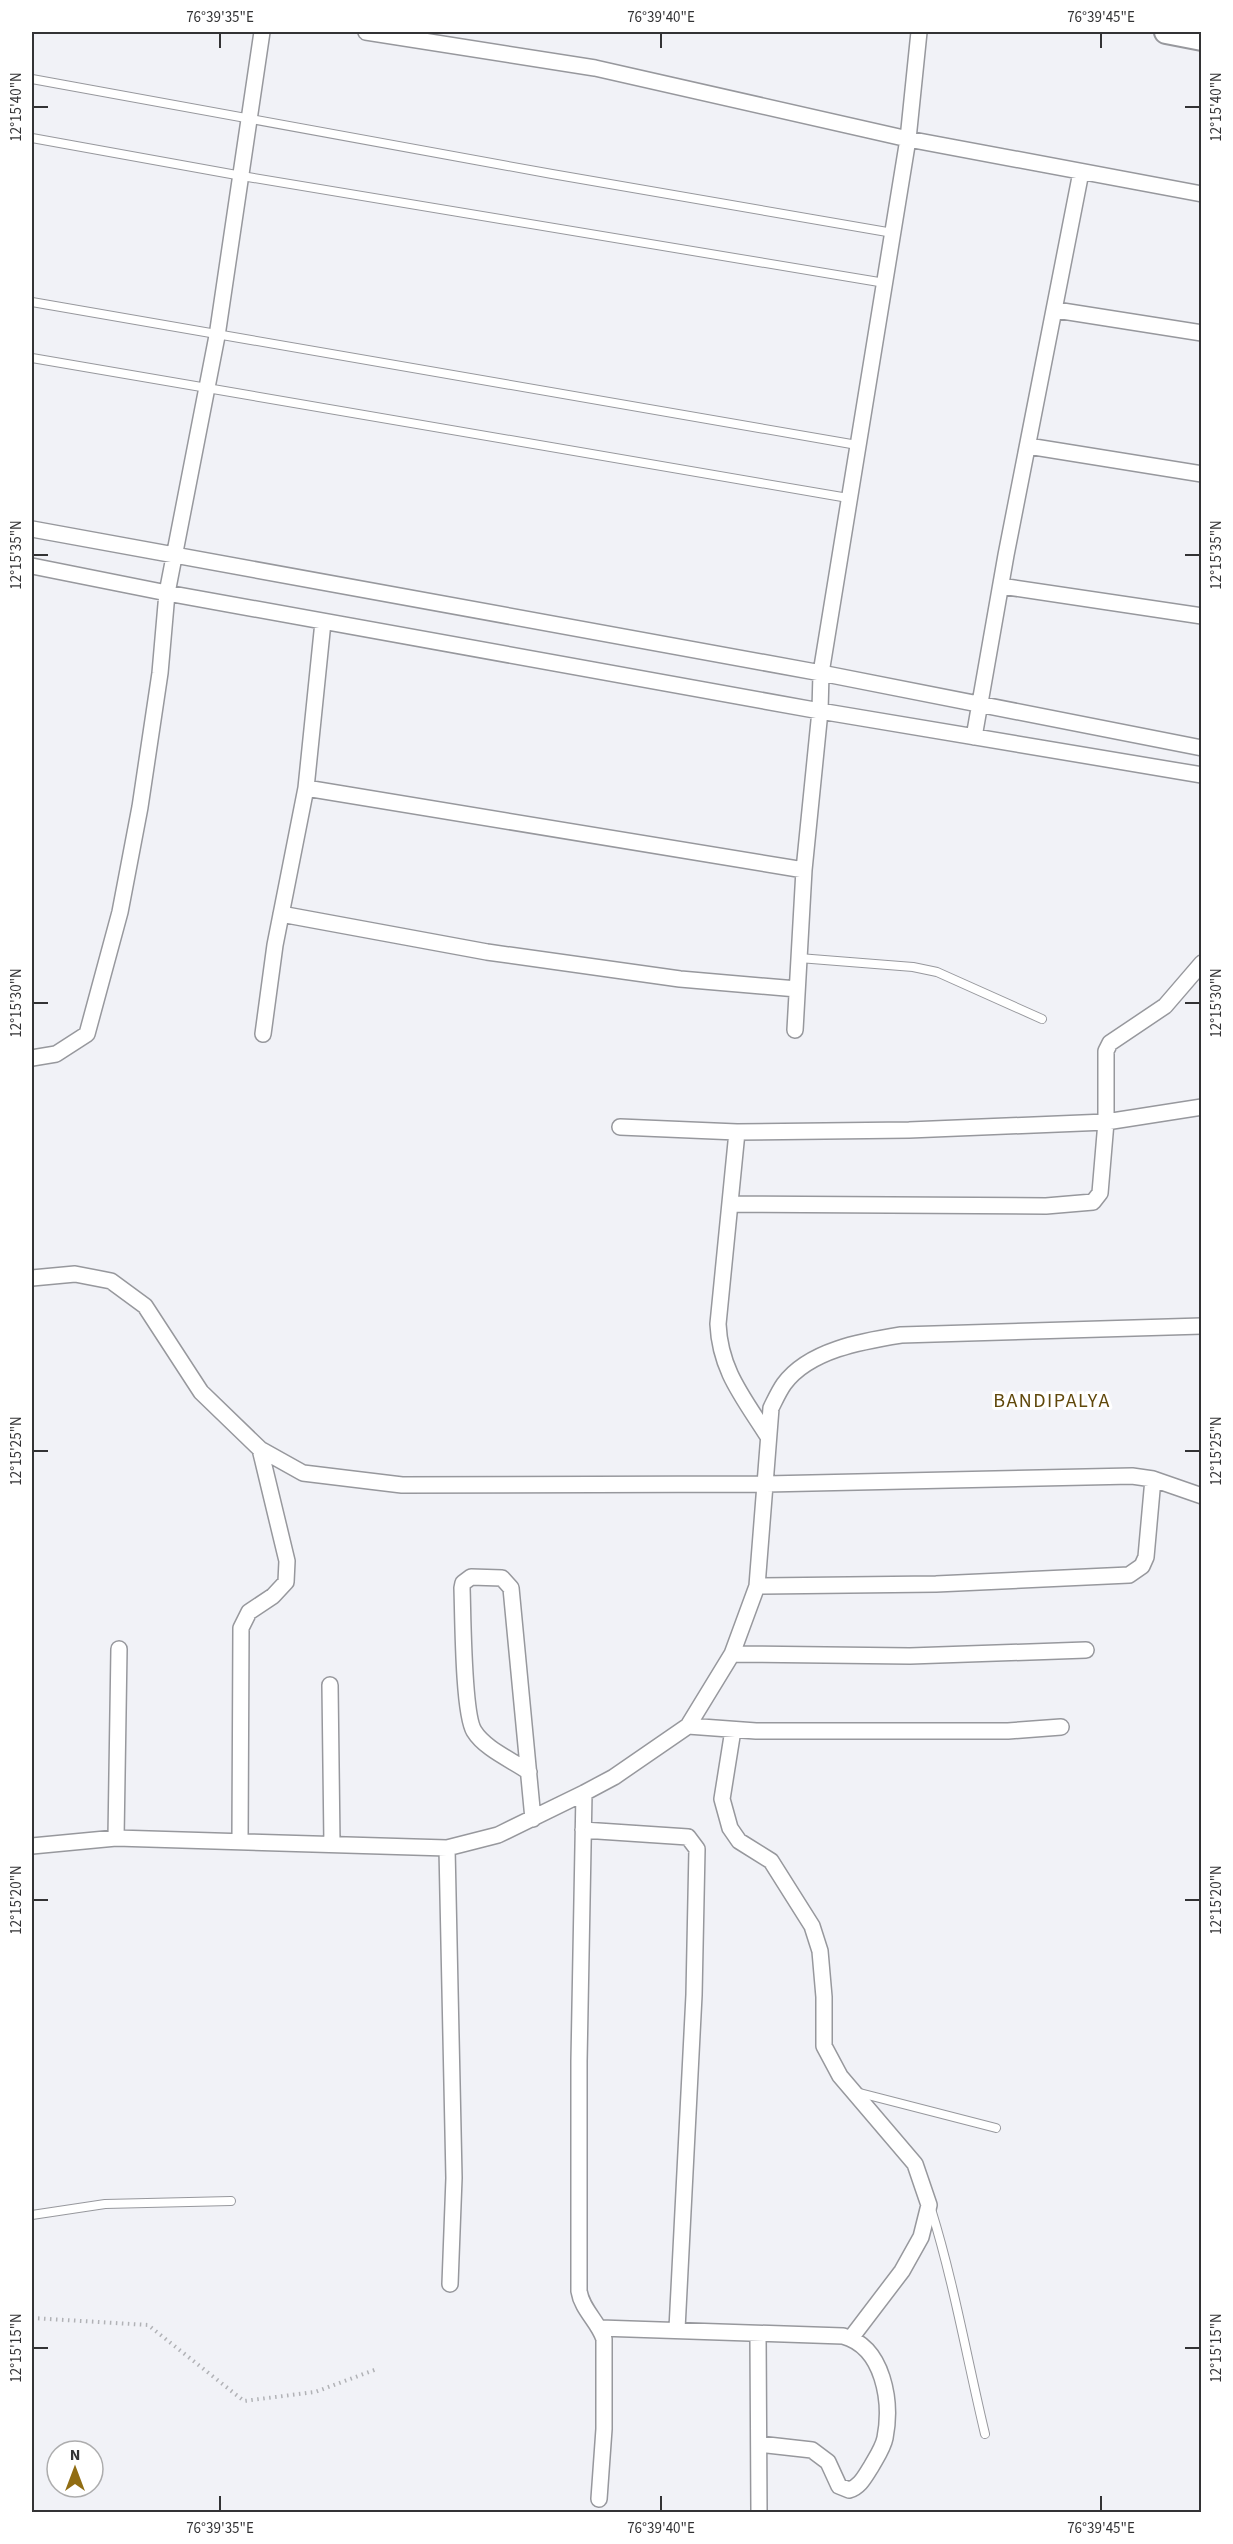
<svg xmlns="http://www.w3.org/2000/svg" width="1233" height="2544" viewBox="0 0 1233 2544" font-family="'Source Sans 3',sans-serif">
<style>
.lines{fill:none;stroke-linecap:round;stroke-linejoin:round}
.lane-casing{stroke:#97989d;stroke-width:10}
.street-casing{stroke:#97989d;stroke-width:18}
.secondary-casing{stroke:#97989d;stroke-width:26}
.path{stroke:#b1b2b6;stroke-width:4;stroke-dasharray:1.5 4.5;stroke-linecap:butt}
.lane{stroke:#fff;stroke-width:8}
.street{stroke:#fff;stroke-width:15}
.secondary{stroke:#fff;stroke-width:22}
.ticks{fill:none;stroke:#333335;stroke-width:2}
.labels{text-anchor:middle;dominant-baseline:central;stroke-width:6;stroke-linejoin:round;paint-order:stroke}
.quarter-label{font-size:20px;letter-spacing:1.5px;fill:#60480b;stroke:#fff}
.neatline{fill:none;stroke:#333335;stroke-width:2}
.ticks-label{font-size:15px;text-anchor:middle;fill:#333335}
</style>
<rect width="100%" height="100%" fill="#f1f2f7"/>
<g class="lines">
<defs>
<path id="lane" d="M32 79 552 174 893 233
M32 138 242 176 885 283
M32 302 857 445
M32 358 848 498
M799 958 913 967 937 972 1042 1019
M856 2092 996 2128
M931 2209C954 2283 967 2359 985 2434
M32 2215 105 2204 231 2201"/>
<path id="street" d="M366 32 595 68 908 139 821 673 820 711 804 870 795 1030
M919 32 908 139 1202 194
M1056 310 1202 333
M1028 446 1202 474
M32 529 821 673 1202 748
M32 566 167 593 820 711 1202 775
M1001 586 1202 616
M974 737 1006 555 1081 172
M306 788 804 870
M281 914 487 952 680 979 797 989
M263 1034 275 945 306 788 323 622
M32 1058 56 1054 87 1034 120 912 140 807 160 673 167 593 217 336 262 32
M620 1127 737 1132
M731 1204 1046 1206 1093 1202 1100 1193 1106 1122V1051L1110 1043 1165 1006 1202 963
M32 1278 75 1274 111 1281 145 1306 201 1392 260 1449 303 1473 402 1485 766 1484 1132 1476 1153 1479 1202 1496
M767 1435C743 1397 720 1370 718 1324L737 1132 909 1130 1106 1122 1202 1107
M757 1586 936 1584 1129 1575 1142 1566 1146 1557 1153 1479
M732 1654 910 1656 1086 1650
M330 1685 332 1844
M688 1726 756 1731H1008L1061 1727
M733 1730 722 1799 730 1828 739 1841 771 1861 812 1926 820 1951 824 1997V2046L840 2076 915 2164 929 2205 921 2237 902 2271 851 2338
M529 1772C512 1760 485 1749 474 1731 463 1713 463 1615 462 1588L463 1583 471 1577 502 1578 511 1588 533 1819
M584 1793 579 2061V2291C582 2310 598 2321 604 2339V2429L599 2499
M583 1830 688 1837 697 1849 694 1995 677 2329
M116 1838 119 1649
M240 1841 241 1628 249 1612 273 1596 286 1582 287 1561 260 1449
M32 1846 116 1838 447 1848 498 1835 584 1793 614 1777 688 1726 732 1654 757 1586 771 1408C775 1400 779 1391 784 1384 809 1350 863 1341 901 1335L1202 1326
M447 1848 454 2178 450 2284
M600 2328 843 2336C884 2347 892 2402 885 2438 883 2448 876 2458 871 2467 865 2476 860 2487 849 2490L839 2486 828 2462 812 2450 759 2444
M758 2335 759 2512"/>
<path id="secondary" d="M1166 32 1202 39"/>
</defs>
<use href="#lane" class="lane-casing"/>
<use href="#street" class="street-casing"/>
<use href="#secondary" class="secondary-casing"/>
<path class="path" d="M32 2318 148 2325 244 2401 315 2392 377 2369"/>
<use href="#lane" class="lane"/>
<use href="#street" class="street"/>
<use href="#secondary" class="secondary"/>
</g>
<path class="ticks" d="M220 33V48M661 33V48M1101 33V48M33 107H48M1185 107H1200M33 555H48M1185 555H1200M33 1003H48M1185 1003H1200M33 1451H48M1185 1451H1200M33 1900H48M1185 1900H1200M33 2348H48M1185 2348H1200M220 2496V2511M661 2496V2511M1101 2496V2511"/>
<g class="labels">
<g class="quarter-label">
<text x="1052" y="1401">BANDIPALYA</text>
</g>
</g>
<rect width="1233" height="2544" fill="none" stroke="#ffffff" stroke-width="66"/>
<g transform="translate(75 2469)"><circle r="28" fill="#ffffff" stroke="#adadae" stroke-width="1.5"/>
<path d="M0-4.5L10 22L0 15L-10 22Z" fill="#916d13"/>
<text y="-9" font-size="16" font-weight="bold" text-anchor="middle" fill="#333335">N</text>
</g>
<rect x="33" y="33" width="1167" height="2478" class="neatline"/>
<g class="ticks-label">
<text x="220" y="22">76°39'35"E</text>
<text x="661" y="22">76°39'40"E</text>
<text x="1101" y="22">76°39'45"E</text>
<text transform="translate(16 107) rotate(-90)" y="5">12°15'40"N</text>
<text transform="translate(1216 107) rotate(-90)" y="5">12°15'40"N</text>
<text transform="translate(16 555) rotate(-90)" y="5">12°15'35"N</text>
<text transform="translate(1216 555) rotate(-90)" y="5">12°15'35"N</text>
<text transform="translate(16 1003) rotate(-90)" y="5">12°15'30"N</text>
<text transform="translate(1216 1003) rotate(-90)" y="5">12°15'30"N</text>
<text transform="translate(16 1451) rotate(-90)" y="5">12°15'25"N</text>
<text transform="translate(1216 1451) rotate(-90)" y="5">12°15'25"N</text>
<text transform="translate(16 1900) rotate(-90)" y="5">12°15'20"N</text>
<text transform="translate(1216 1900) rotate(-90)" y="5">12°15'20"N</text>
<text transform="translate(16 2348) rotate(-90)" y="5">12°15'15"N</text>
<text transform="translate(1216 2348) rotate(-90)" y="5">12°15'15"N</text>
<text x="220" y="2533">76°39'35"E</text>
<text x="661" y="2533">76°39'40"E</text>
<text x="1101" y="2533">76°39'45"E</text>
</g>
</svg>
